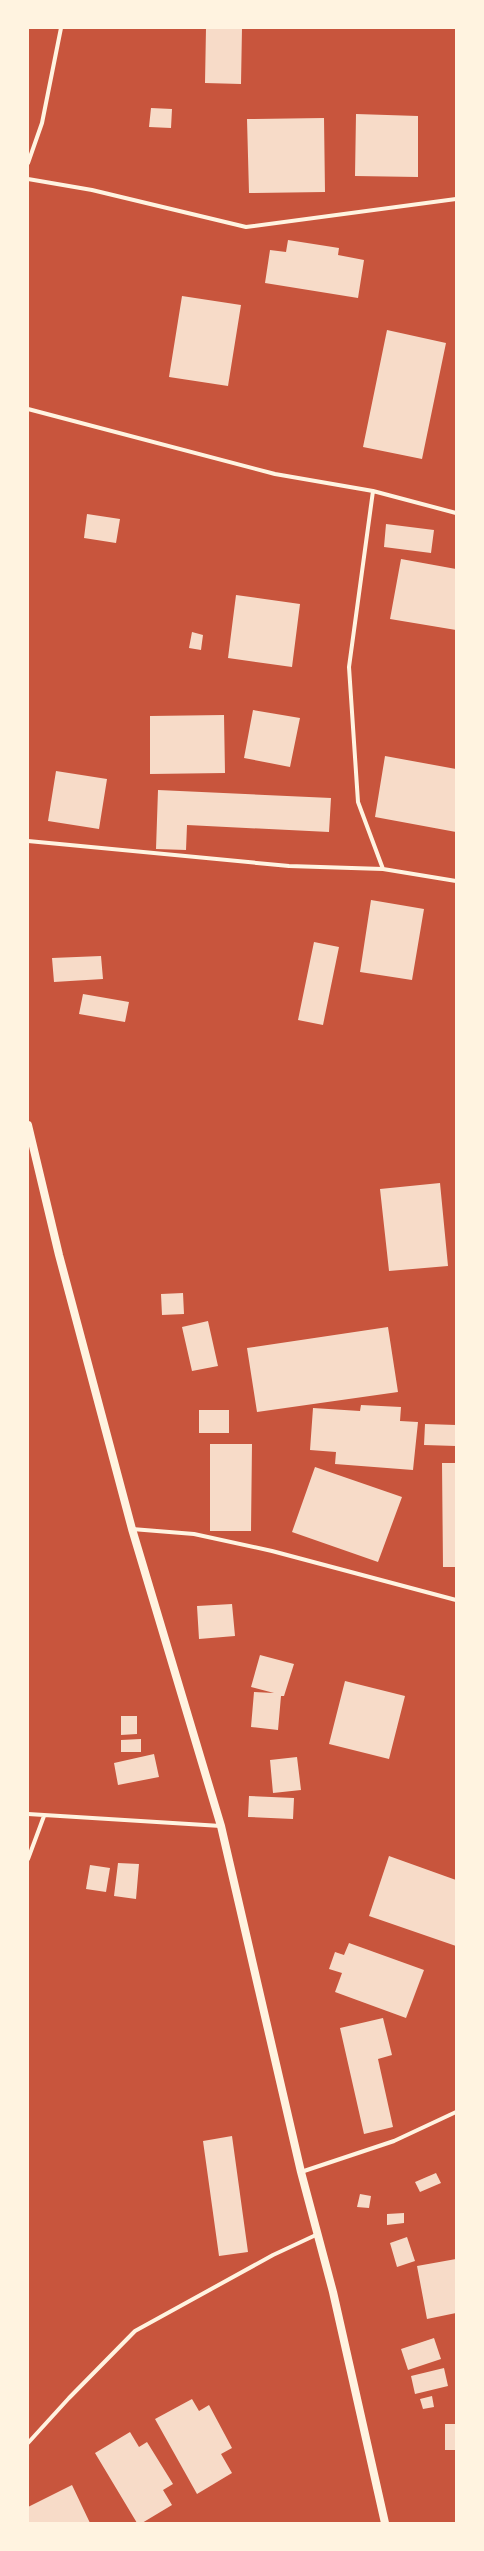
<svg xmlns="http://www.w3.org/2000/svg" width="484" height="2551" viewBox="0 0 484 2551" font-family="Ubuntu,sans-serif">
<style>
.building{fill:#f7dbc8}
.lines{fill:none;stroke-linecap:round;stroke-linejoin:round}
.minor{stroke:#fff3e0;stroke-width:4}
.secondary{stroke:#fff3e0;stroke-width:8}
</style>
<rect width="100%" height="100%" fill="#c8553d"/>
<path class="building" d="M206 28H242L241 84 205 83Z
M151 108 172 109 171 128 149 127Z
M356 114 418 116V177L355 176Z
M324 118 325 192 249 193 247 119Z
M288 240 339 248 338 255 364 260 358 298 265 283 270 250 286 252Z
M182 296 241 305 228 386 169 377Z
M387 330 446 343 422 459 363 447Z
M87 514 120 519 116 543 84 538Z
M386 524 434 530 431 553 384 547Z
M401 559 456 569V630L390 619Z
M236 595 300 604 292 667 228 658Z
M192 632 203 635 201 650 189 648Z
M253 710 300 718 290 767 244 758Z
M224 715 225 773 150 774V716Z
M385 756 456 769V832L375 817Z
M56 771 107 779 99 829 48 821Z
M158 790 331 798 329 832 187 825 186 850 156 849Z
M371 900 424 909 412 980 360 972Z
M314 942 339 947 323 1025 298 1020Z
M101 956 103 979 54 982 52 958Z
M83 994 129 1002 125 1022 79 1014Z
M440 1183 448 1266 389 1271 380 1189Z
M183 1293 184 1314 162 1315 161 1294Z
M208 1321 218 1366 192 1371 182 1327Z
M388 1327 398 1392 257 1412 247 1348Z
M361 1405 401 1407 400 1421 418 1422 413 1470 335 1464 336 1452 310 1450 313 1408 360 1411Z
M199 1410H229V1433H199Z
M425 1424 456 1425V1446L424 1445Z
M210 1444H252L251 1531H210Z
M442 1463H456V1567H443Z
M315 1467 402 1497 378 1562 292 1532Z
M232 1604 235 1636 199 1639 197 1606Z
M260 1655 294 1664 284 1696H281L278 1730 251 1727 254 1692 274 1693 251 1687Z
M345 1681 405 1696 389 1759 329 1744Z
M121 1716H137V1734L121 1735Z
M141 1739V1752H121V1740Z
M154 1754 159 1777 118 1785 114 1763Z
M297 1757 301 1790 273 1793 270 1760Z
M249 1796 294 1798 293 1819 248 1817Z
M389 1856 456 1880V1946L369 1916Z
M118 1863 139 1864 136 1899 114 1896Z
M90 1865 110 1868 106 1892 86 1889Z
M349 1943 424 1970 406 2018 335 1992 342 1973 329 1969 335 1952 344 1955Z
M383 2018 392 2055 378 2059 393 2127 364 2134 340 2028Z
M232 2136 248 2252 219 2256 203 2141Z
M436 2173 441 2183 420 2192 415 2182Z
M360 2194 371 2196 369 2208 357 2207Z
M404 2213V2223L387 2225V2214Z
M407 2237 415 2261 397 2267 390 2243Z
M456 2259V2313L427 2319 417 2266Z
M434 2338 441 2359 408 2370 401 2349Z
M444 2368 448 2386 415 2394 411 2376Z
M432 2396 434 2407 423 2409 420 2399Z
M192 2399 199 2411 209 2405 232 2448 221 2454 232 2473 197 2494 155 2419Z
M445 2424H456V2450H445Z
M130 2432 139 2447 147 2442 173 2484 163 2490 172 2505 142 2523H137L95 2453Z
M72 2485 90 2523H28V2507Z"/>
<g class="lines">
<path class="minor" d="M28 163 42 123 61 28
M28 179 92 190 246 227 456 199
M28 409 275 474 373 491 456 513
M373 491 349 667 358 802 383 869
M28 841 289 866 383 869 456 881
M132 1529 194 1534 272 1551 456 1600
M28 1814 221 1826
M28 1859 44 1816
M301 2172 394 2141 456 2112
M28 2443 69 2398 135 2331 273 2255 318 2234"/>
<path class="secondary" d="M28 1125 59 1255 132 1529 221 1826 301 2172 333 2292 385 2523"/>
</g>
<rect width="484" height="2551" fill="none" stroke="#fff3e0" stroke-width="58"/>
</svg>
